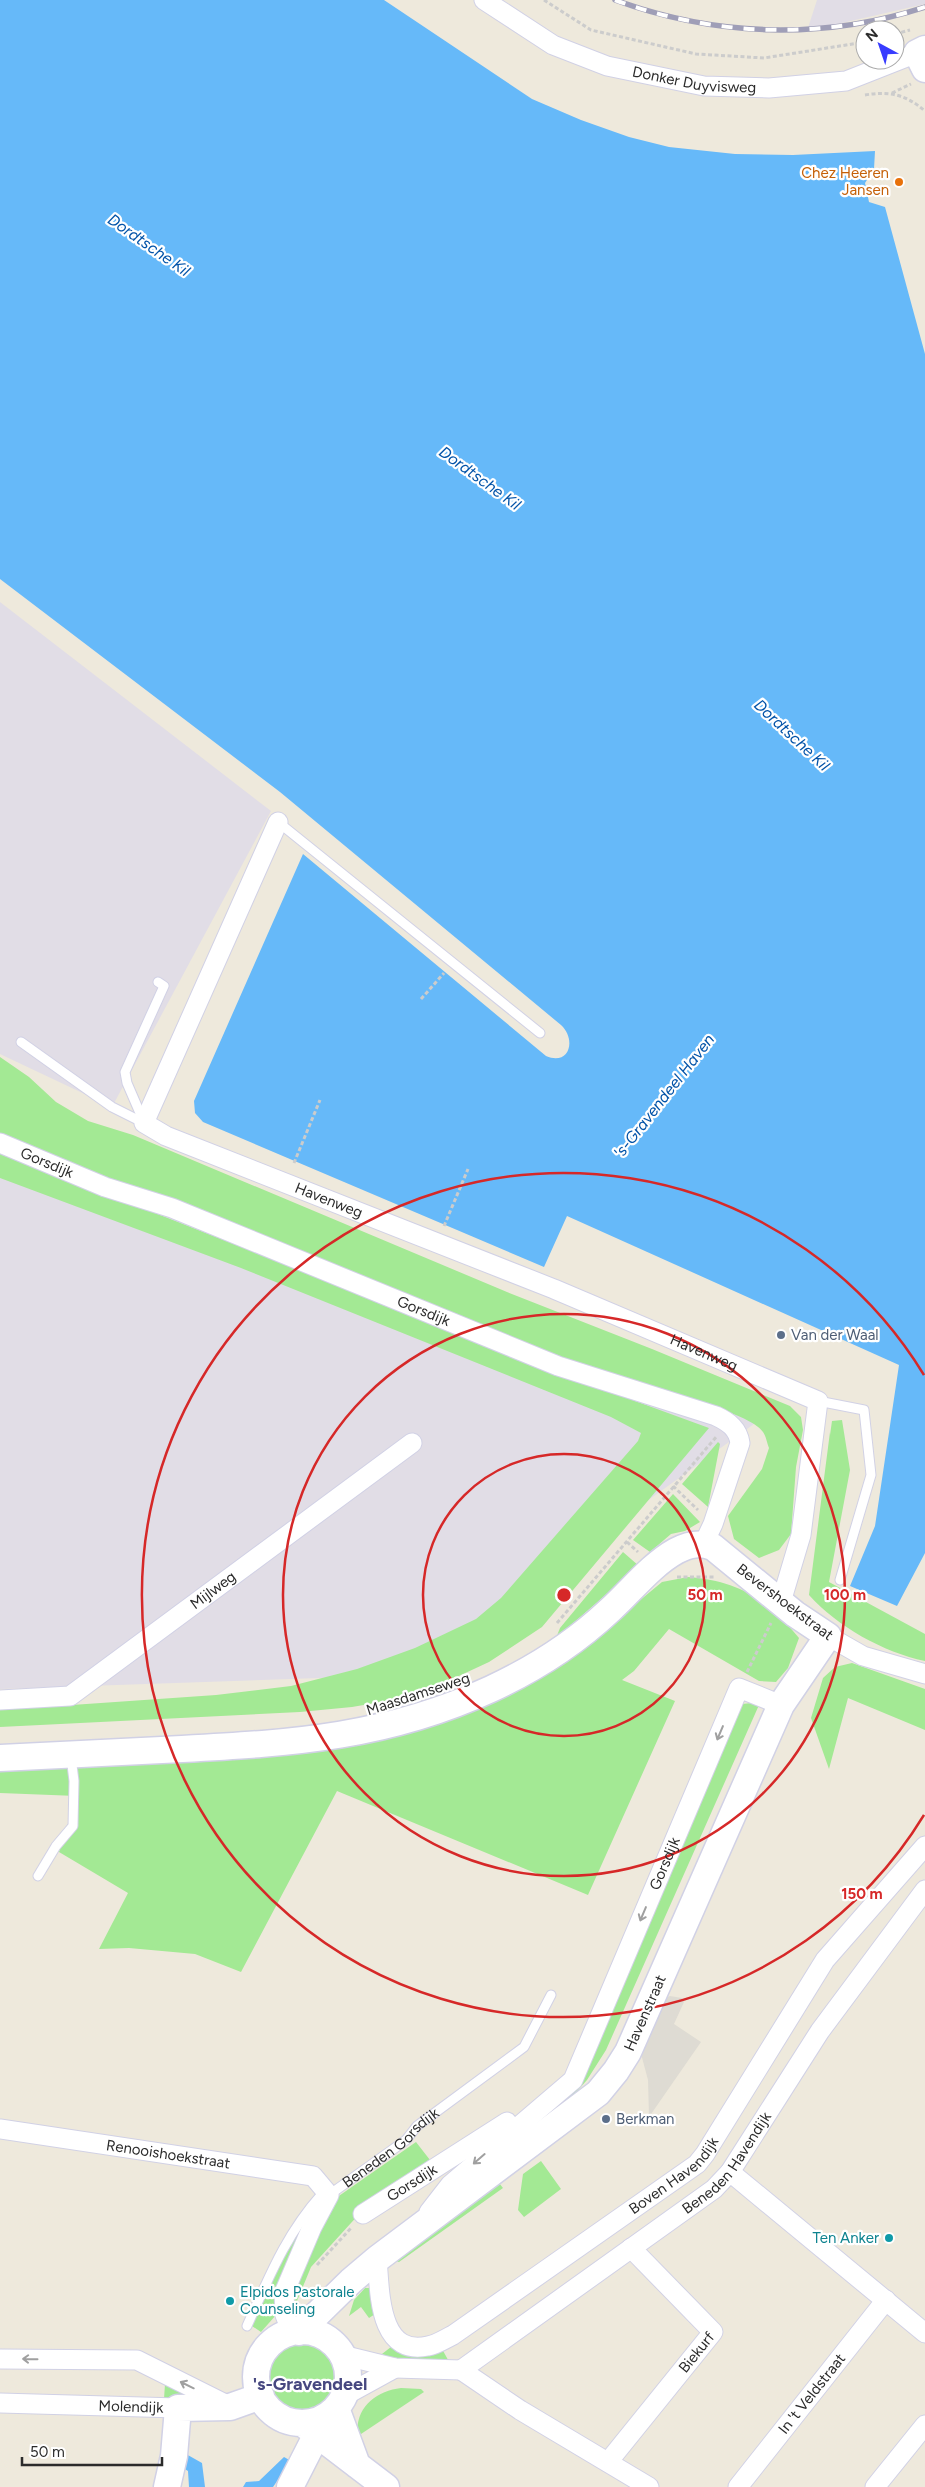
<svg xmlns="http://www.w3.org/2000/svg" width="925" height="2487" viewBox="0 0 925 2487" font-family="Figtree,sans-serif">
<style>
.industrial{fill:#e1dde6}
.green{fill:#a3e994}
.plaza{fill:#dedbd3}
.water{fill:#66b9f9}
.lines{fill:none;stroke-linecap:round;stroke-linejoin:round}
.lane-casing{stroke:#d1d1e5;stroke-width:11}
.street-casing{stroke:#d1d1e5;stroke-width:21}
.secondary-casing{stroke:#d1d1e5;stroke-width:29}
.path{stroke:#ccc;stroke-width:3;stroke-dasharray:4 2.5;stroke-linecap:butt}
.lane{stroke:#fff;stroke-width:9}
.street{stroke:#fff;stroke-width:19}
.secondary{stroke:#fff;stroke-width:26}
.rail-casing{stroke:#9f9eb7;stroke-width:5.5}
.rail{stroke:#fff;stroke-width:4;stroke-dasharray:11;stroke-linecap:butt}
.oneway{stroke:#a0a0a0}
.ring{fill:none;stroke:#d62828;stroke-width:2.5}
.food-dot{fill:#e8710a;stroke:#fff;stroke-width:2}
.service-dot{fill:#5c6f8a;stroke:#fff;stroke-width:2}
.culture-dot{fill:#0f9aa8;stroke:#fff;stroke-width:2}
.labels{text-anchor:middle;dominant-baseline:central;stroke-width:4.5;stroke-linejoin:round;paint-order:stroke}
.street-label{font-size:15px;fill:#2b2b2b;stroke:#fff}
.food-label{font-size:15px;fill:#c56008;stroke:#fff;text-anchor:end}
.service-label{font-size:15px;fill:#4e5e75;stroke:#fff;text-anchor:start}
.culture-label{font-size:15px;fill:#0d838f;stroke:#fff;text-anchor:end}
.water-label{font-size:16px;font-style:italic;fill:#0253a8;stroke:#fff}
.quarter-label{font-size:18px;font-weight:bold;fill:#474880;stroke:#fff}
.centre{fill:#d62828;stroke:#fff;stroke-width:2.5}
.ring-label{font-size:15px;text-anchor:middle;font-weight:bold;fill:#d62828;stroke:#fff;stroke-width:4.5;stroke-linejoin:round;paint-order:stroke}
</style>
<rect width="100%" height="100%" fill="#eee9dc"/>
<path class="industrial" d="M817 0H925V4L807 31Z
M0 602 271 811 112 1107 0 1054Z
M0 1132 776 1408 406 1675 0 1689Z"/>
<path class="green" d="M0 1057 29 1077 56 1102 88 1121 133 1135 507 1292 652 1349 790 1406 801 1417 803 1430 796 1467 791 1534 779 1550 759 1558 734 1539 728 1516 762 1469 769 1448C767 1443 766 1436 763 1432 749 1411 661 1394 634 1384 421 1307 211 1222 0 1139Z
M0 1152 594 1386 709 1428 542 1627 489 1662 446 1682 398 1699 352 1707 300 1712 0 1727V1710L216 1695 291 1686 357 1669 415 1648 476 1619 501 1598 638 1441 641 1433 611 1417 241 1268 0 1178Z
M842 1420 850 1470 829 1582 925 1634V1661C883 1652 838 1627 809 1595L830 1432V1435L832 1421Z
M718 1442 720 1444 708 1507 682 1484Z
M673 1494 700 1522 685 1531 671 1534 650 1552 633 1540Z
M623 1552 639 1566 556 1638 560 1628Z
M688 1577C739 1581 767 1599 799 1638L788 1668 776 1682 759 1681 669 1629 634 1671 622 1680 675 1701 588 1895 337 1791 241 1972 195 1954 129 1948 99 1949 128 1893 59 1852 77 1796 0 1793V1770L318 1752 361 1745 406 1732 598 1635 662 1582Z
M852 1663 925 1689V1730L848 1698 829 1769 811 1718 823 1678 835 1667Z
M752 1703 759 1705 606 2050 587 2080 570 2099 518 2135 561 2087 742 1704Z
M416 2142 430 2160 361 2212 311 2267 297 2301 291 2299 300 2267 336 2198Z
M541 2161 561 2189 524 2217 518 2210 523 2174Z
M499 2183 503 2188 399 2262 395 2261Z
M304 2222 276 2315 261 2332 252 2326 276 2270Z
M365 2288H372L378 2312 369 2318 361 2307 349 2316 354 2300Z
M396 2343 442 2349 452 2367 402 2362 382 2354Z
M269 2377a33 33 0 1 1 66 0a33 33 0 1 1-66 0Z
M165 2384 203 2402 164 2399Z
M401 2388 421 2389 424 2392 358 2436C354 2408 376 2391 401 2388Z"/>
<path class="plaza" d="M670 1996 682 1998 684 2002 674 2024 701 2042 649 2117 648 2080 640 2050 664 1999Z"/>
<path class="water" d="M0 0H384L532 99 581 120 629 137 669 147 735 154 793 155 875 151 874 169 865 183 869 202 885 207 925 354V1553L897 1606 850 1586 875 1526 899 1365 567 1216 544 1267 203 1122 195 1113 194 1101 303 854 546 1056C569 1066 577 1040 561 1025L280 792 0 579Z
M186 2454 202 2463 205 2487H189L188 2471 180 2466Z
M284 2457 291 2461 273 2487H243L246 2482 259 2481Z"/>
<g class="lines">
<defs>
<g id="lane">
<path d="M278 822 540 1033"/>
<path d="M21 1042 112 1107 144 1123"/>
<path d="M143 1120 127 1083 125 1072 164 986 158 982"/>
<path d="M818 1401 864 1410 871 1475 840 1580"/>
<path d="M38 1876 56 1846 73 1826 74 1781 71 1757"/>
<path id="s1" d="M329 2195 406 2140 417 2126 524 2047 551 1995"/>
<path d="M247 2326C269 2277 286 2234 322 2194"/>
</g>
<g id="street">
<path id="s2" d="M484 0 553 45 607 66 704 86 769 88 846 81 917 53"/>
<path id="s3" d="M278 822 144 1123 166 1136 554 1289 818 1401 801 1535 781 1602"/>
<path id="s4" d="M0 1143 105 1187 172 1208 558 1366 716 1416C729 1422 738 1429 740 1443L713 1524 704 1543"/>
<path d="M828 1636 863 1656 925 1674"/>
<path id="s5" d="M0 1700 70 1696 412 1443"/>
<path id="s6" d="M0 2129 313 2176 329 2195 312 2227 284 2293 285 2315 292 2333"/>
<path d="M730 2172 925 2333"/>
<path id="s7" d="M429 2212 450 2185 573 2080 739 1688 781 1705"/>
<path id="s8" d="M363 2214 507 2122"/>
<path id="s9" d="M377 2259C380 2291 378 2357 428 2346 436 2345 445 2339 453 2335L697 2164 705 2154 825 1960 925 1846"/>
<path d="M342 2355 395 2368 461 2370"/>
<path d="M0 2359 137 2360 227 2405"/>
<path id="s10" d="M461 2370 714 2189 730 2172 820 2031 925 1890"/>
<path d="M461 2370 520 2410 649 2487"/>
<path d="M344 2396 395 2368"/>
<path id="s11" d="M0 2403 178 2408"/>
<path id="s12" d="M608 2462 713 2332 631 2248"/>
<path id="s13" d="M738 2487 886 2300"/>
<path d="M875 2487 925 2425"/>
</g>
<path id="secondary" d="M925 49 917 53 925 69
M0 1758C61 1755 121 1752 182 1749 294 1743 387 1737 491 1689 534 1669 576 1642 610 1610 631 1591 651 1565 676 1551 689 1544 700 1542 713 1547L795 1614 828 1636 781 1705 628 2052 616 2071 598 2093 377 2259 351 2281 299 2332
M256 2377a46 46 0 1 1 92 0a46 46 0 1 1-92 0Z
M336 2408 357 2465
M302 2423 386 2487
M167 2487 174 2456 178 2408 230 2407 261 2396
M290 2487 316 2436 321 2420"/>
</defs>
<use href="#lane" class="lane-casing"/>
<use href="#street" class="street-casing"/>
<use href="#secondary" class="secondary-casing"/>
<path class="path" d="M544 0 591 30 696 54 764 58 865 42
M895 34 910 30
M892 93 911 84
M865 95C889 91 905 94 925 111
M421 999 444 973
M294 1163 320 1100
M444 1226 468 1169
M673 1486 698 1510
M627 1542 638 1552
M677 1577H715
M557 1623 717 1436
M747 1672 771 1623
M317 2265 352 2227"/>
<use href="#lane" class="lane"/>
<use href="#street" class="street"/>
<use href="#secondary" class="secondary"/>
<defs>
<path id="rail" d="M615 0C716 37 823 40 925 7"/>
</defs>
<use href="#rail" class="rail-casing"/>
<use href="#rail" class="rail"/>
</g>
<defs><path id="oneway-shaft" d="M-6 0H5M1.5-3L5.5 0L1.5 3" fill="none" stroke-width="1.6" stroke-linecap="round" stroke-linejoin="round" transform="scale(1.25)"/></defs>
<g class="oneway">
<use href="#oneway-shaft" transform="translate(720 1733) rotate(113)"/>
<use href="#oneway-shaft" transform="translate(643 1914) rotate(113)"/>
<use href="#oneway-shaft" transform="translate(479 2159) rotate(139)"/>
<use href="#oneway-shaft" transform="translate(30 2359) rotate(-179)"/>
<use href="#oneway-shaft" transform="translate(187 2385) rotate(-154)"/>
</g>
<g class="ring">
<circle cx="564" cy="1595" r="141"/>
<circle cx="564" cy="1595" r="281"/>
<path d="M924 1815A422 422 0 1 1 924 1375"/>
</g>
<circle class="food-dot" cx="899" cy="182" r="5"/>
<g class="service-dot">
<circle cx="781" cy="1335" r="5"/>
<circle cx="606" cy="2119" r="5"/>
</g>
<g class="culture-dot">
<circle cx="889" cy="2238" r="5"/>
<circle cx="230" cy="2301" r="5"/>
</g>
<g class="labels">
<g class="street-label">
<text stroke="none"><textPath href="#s2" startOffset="229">Donker Duyvisweg</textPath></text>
<text stroke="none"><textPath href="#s4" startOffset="51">Gorsdijk</textPath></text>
<text stroke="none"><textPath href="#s3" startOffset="530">Havenweg</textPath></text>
<text stroke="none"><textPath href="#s4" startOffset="456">Gorsdijk</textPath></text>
<text stroke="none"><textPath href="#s3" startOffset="935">Havenweg</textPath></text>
<text stroke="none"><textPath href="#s5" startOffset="248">Mijlweg</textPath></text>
<text transform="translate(785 1602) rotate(37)">Bevershoekstraat</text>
<text transform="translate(418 1694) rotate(-18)">Maasdamseweg</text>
<text stroke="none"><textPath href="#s7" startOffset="431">Gorsdijk</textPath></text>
<text transform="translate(645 2013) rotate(-66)">Havenstraat</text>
<text stroke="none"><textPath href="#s1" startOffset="78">Beneden Gorsdijk</textPath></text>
<text stroke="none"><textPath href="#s6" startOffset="170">Renooishoekstraat</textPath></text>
<text stroke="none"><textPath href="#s10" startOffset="339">Beneden Havendijk</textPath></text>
<text stroke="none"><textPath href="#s9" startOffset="418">Boven Havendijk</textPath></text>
<text stroke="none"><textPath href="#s8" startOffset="58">Gorsdijk</textPath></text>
<text stroke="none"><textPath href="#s12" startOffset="141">Biekurf</textPath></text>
<text stroke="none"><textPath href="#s13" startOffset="119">In 't Veldstraat</textPath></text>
<text stroke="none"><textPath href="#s11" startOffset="131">Molendijk</textPath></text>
</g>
<g class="food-label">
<text x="889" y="173">Chez Heeren<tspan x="889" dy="17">Jansen</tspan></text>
</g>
<g class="service-label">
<text x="791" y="1335">Van der Waal</text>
<text x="616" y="2119">Berkman</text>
</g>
<g class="culture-label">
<text x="879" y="2238">Ten Anker</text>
<text x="240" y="2292" text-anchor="start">Elpidos Pastorale<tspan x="240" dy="17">Counseling</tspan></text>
</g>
<g class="water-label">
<text transform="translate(149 245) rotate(35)">Dordtsche Kil</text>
<text transform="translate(480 478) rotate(36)">Dordtsche Kil</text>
<text transform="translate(792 735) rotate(43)">Dordtsche Kil</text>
<text transform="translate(664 1096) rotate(-52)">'s-Gravendeel Haven</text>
</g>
<g class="quarter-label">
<text x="310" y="2384">'s-Gravendeel</text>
</g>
</g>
<circle cx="564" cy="1595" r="8" class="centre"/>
<g class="ring-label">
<text x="705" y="1600">50 m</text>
<text x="845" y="1600">100 m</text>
<text x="862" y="1899">150 m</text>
</g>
<g transform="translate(880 45) rotate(320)"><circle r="24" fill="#ffffff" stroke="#aaaaaa"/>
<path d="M0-4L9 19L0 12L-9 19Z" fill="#383cff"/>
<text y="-8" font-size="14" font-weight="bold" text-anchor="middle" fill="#2b2b2b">N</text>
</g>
<path d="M22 2457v8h140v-8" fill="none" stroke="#2b2b2b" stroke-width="2.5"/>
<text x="30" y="2457" font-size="15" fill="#2b2b2b" stroke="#ffffff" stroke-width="4" paint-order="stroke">50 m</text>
</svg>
